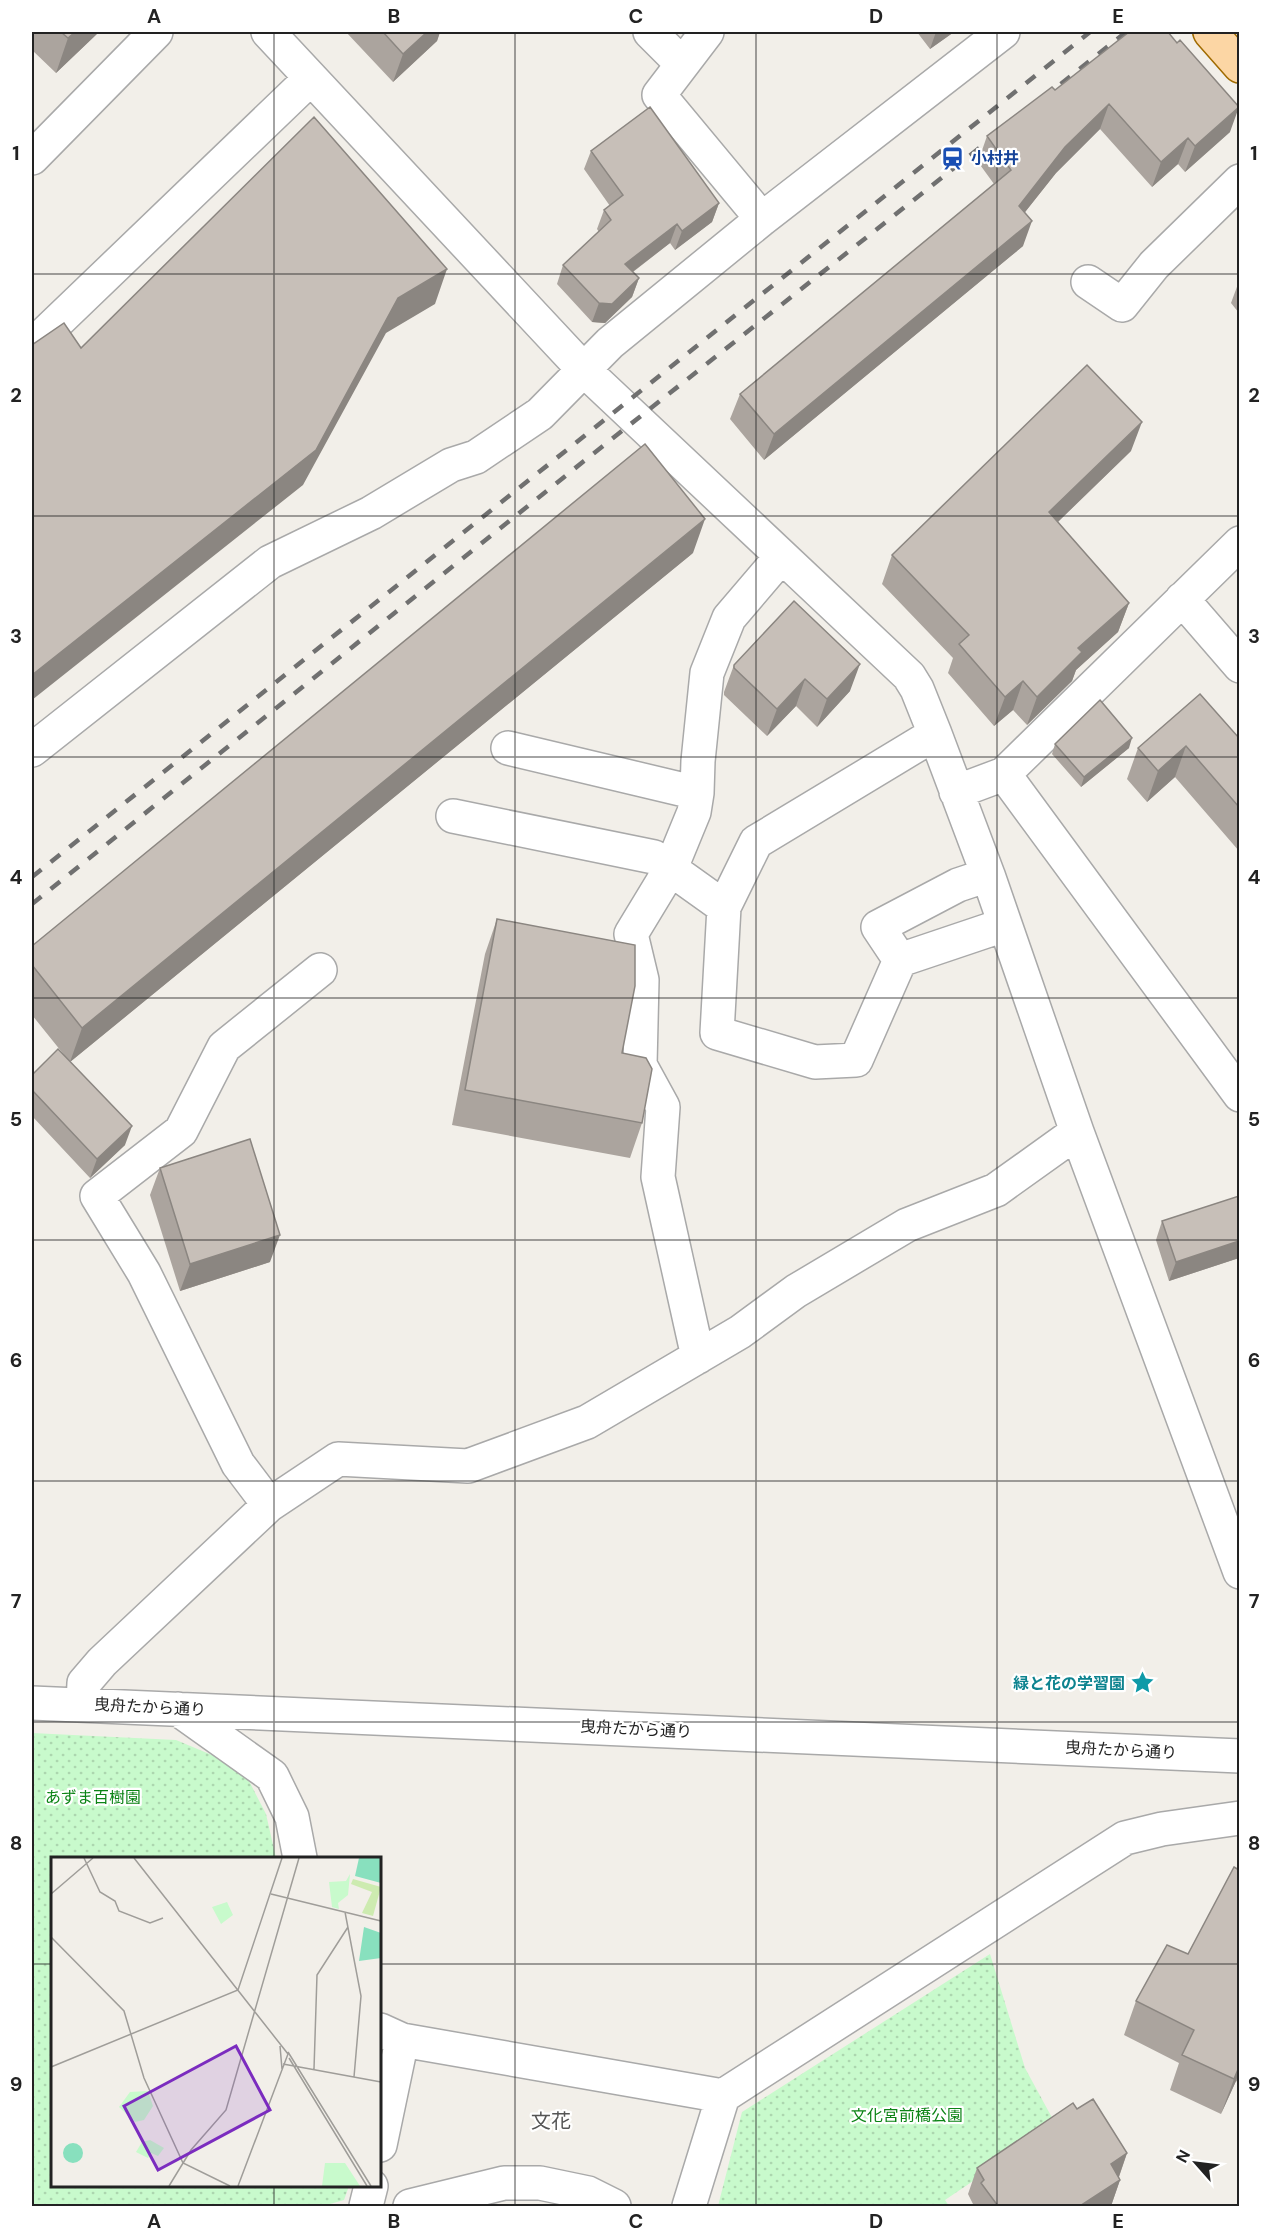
<svg xmlns="http://www.w3.org/2000/svg" width="1271" height="2238" viewBox="0 0 1271 2238" font-family="'DM Sans','Noto Sans JP',sans-serif">
<style>
.park{fill:url(#park-dots)}
.lines{fill:none;stroke-linecap:round;stroke-linejoin:round}
.minor-casing{stroke:#a9a9a9;stroke-width:36}
.major-casing{stroke:#a06b00;stroke-width:36}
.minor{stroke:#fff;stroke-width:33}
.major{stroke:#fcd6a4;stroke-width:33}
.rail{stroke:#707070;stroke-width:4.5;stroke-dasharray:12 12;stroke-linecap:butt}
.wall{fill:#aba49e}
.shaded-wall{fill:#8b8681}
.building{fill:#c7bfb8;stroke:#8b8681;stroke-width:1.5}
.grid{fill:none;stroke:#222;stroke-width:1.5;stroke-opacity:0.55}
.labels{text-anchor:middle;dominant-baseline:central;stroke-width:4.5;stroke-linejoin:round;paint-order:stroke}
.transit-label{font-size:16px;font-weight:bold;fill:#164399;stroke:#fff;text-anchor:start}
.culture-label{font-size:16px;font-weight:bold;fill:#0d838f;stroke:#fff;text-anchor:end}
.street-label{font-size:16px;fill:#222;stroke:#fff}
.park-label{font-size:16px;fill:#0c8416;stroke:#fff}
.quarter-label{font-size:20px;fill:#555;stroke:#fff}
.inset-road{fill:none;stroke:#9f9d99;stroke-width:1.5}
.view{fill:#7b2cbf;fill-opacity:0.15;stroke:#7b2cbf;stroke-width:3}
.inset-edge{fill:none;stroke:#222;stroke-width:3}
.neatline{fill:none;stroke:#222;stroke-width:2}
.grid-label{font-size:20px;text-anchor:middle;font-weight:bold;fill:#222}
</style>
<defs>
<pattern id="park-dots" width="8" height="8" patternUnits="userSpaceOnUse" patternTransform="scale(1.5)"><rect width="8" height="8" fill="#c8facc"/><path d="M2 2h.1M6 6h.1" fill="none" stroke="#acd6af" stroke-width="1.8" stroke-linecap="round"/></pattern>
</defs>
<rect width="100%" height="100%" fill="#f2efe9"/>
<path class="park" d="M32 1733 176 1740 231 1763 241 1771 248 1779 266 1814 276 1858H52V2186H349L344 2200 323 2206H32Z
M990 1954 1025 2068 1056 2125 945 2200 949 2206H718L742 2112Z"/>
<g class="lines">
<defs>
<path id="minor" d="M268 32 583 369 909 676 917 689 935 734 988 875 1077 1132 1240 1572
M650 32 682 64
M707 32 659 95 762 219
M32 158 156 32
M1088 282 1122 305 1154 265 1240 181
M32 346 311 78
M1182 599 1240 666
M935 734 756 842 724 907 717 1033 815 1062 856 1060 900 960 1004 925
M508 748 697 793
M32 750 270 562 371 513 451 465 476 457 540 414 610 343 762 219 1003 32
M1004 774 1240 1095
M956 792 1004 774 1240 543
M453 816 654 857 724 907
M900 960 878 927 958 885 988 875
M698 1357 658 1177 663 1107 640 1065 642 980 631 934 671 868 694 812 697 793 698 761 707 673 729 618 781 557
M269 1505 238 1464 144 1273 97 1196 181 1131 224 1047 320 970
M32 1703 1240 1756
M83 1704 84 1683 102 1662 269 1505 338 1459 468 1466 587 1422 740 1332 796 1291 907 1225 996 1190 1077 1132
M178 1709 272 1776 292 1817 300 1858
M380 2030 402 2040 723 2096
M380 2145 402 2040
M366 2206 371 2186
M410 2206 504 2183H540L588 2193 614 2206
M689 2206 723 2096 1125 1838 1162 1829 1240 1818"/>
<path id="major" d="M1210 32 1240 66"/>
</defs>
<use href="#minor" class="minor-casing"/>
<use href="#major" class="major-casing"/>
<use href="#minor" class="minor"/>
<use href="#major" class="major"/>
<path class="rail" d="M1042 99 1126 32
M32 877 1090 32
M32 904 584 461 997 134"/>
</g>
<path class="wall" d="M32 32H99L56 73 32 50Z
M346 32H440L437 41 393 82Z
M917 32H954L930 49Z
M1055 90 1230 132 1185 172 1178 164 1152 187 1100 129 1056 173 1025 212 1023 246 764 460 730 419 740 394 994 184 978 162 987 136Z
M591 151 719 203 712 222 675 250 670 243 633 272 639 278 632 297 605 323 592 322 557 284 563 265 599 232 597 229 604 210 610 206 584 169Z
M1239 283V313L1231 303 1238 284Z
M1131 451 1058 522 1129 603 1118 632 1076 670 1072 681 1027 725 1013 710 994 726 948 673 953 658 882 584 892 555Z
M693 553 70 1062 125 1145 90 1178 32 1116V1075L65 1056 32 1015V946Z
M794 601 850 691 817 727 796 706 767 736 724 695V692L734 665Z
M1239 613V623L1237 620Z
M1239 738V851L1175 777 1147 802 1127 779 1138 748Z
M1055 744 1129 748 1081 787 1052 754Z
M497 919 622 1053 642 1123 630 1158 452 1125 485 954Z
M160 1168 270 1262 180 1291 150 1195Z
M1239 1196V1258L1169 1281 1156 1240 1162 1221Z
M1239 1870V2083L1236 2081 1221 2114 1170 2090 1179 2063 1124 2035 1136 2001 1188 1954Z
M1077 2109 1127 2153 1119 2177 1120 2180 1111 2206H973V2204L968 2194 977 2168Z"/>
<path class="shaded-wall" d="M75 32H99L56 73 68 38Z
M427 32H440L437 41 393 82 403 54Z
M936 32H954L930 49Z
M1109 104 1100 129 1056 173 1010 231 1019 206 1065 147Z
M1239 107 1230 132 1185 172 1195 146Z
M1188 138 1178 164 1152 187 1161 162Z
M719 203 712 222 675 250 682 231Z
M1032 221 1023 246 764 460 774 434Z
M677 224 670 243 618 283 625 264Z
M447 269 435 304 386 333 303 485 32 700V675L398 298Z
M639 278 632 297 605 323 592 322 599 303Z
M1142 422 1131 451 1038 541 1049 512Z
M705 519 693 553 70 1062 82 1028Z
M1129 603 1118 632 1076 670 1072 681 1027 725 1037 697 1078 648Z
M860 664 850 691 817 727 827 699Z
M805 679 796 706 767 736 777 709Z
M1023 681 1013 710 994 726 1005 697Z
M1132 738 1129 748 1081 787 1084 777Z
M1186 746 1175 777 1147 802 1158 771Z
M132 1126 125 1145 90 1178 97 1159Z
M280 1235 270 1262 180 1291 190 1264Z
M1239 1241V1258L1169 1281 1176 1262Z
M1239 2067V2072L1236 2081 1221 2114 1234 2079Z
M1127 2153 1118 2179 1111 2164Z
M1120 2180 1111 2206H1080Z"/>
<path class="building" d="M61 32H75L68 38Z
M383 32H427L403 54Z
M1129 32H1168L1177 43 1180 40 1239 107 1195 146 1188 138 1161 162 1109 104 1065 147 1019 206 1032 221 774 434 740 394 1011 170 987 136 1052 87 1055 90Z
M650 107 719 203 682 231 677 224 625 264 639 278 612 304 599 303 563 265 611 220 604 210 623 195 591 151Z
M314 117 447 269 398 298 316 450 32 675V345L64 323 81 348Z
M1087 365 1142 422 1049 512 1129 603 1078 648 1082 652 1037 697 1023 681 1005 697 959 644 969 635 892 555Z
M645 444 705 519 82 1028 32 965V946Z
M794 601 860 664 827 699 805 679 777 709 734 668V665Z
M1200 694 1239 738V807L1186 746 1158 771 1138 748Z
M1100 700 1132 738 1084 777 1055 744Z
M497 919 635 945V986L622 1053 646 1058 652 1069 642 1123 465 1090Z
M58 1049 132 1126 97 1159 32 1090V1075Z
M250 1139 280 1235 190 1264 160 1168Z
M1239 1196V1241L1176 1262 1162 1221Z
M1234 1867 1239 1870V2067L1234 2079 1182 2055 1194 2030 1136 2001 1167 1945 1188 1954Z
M1093 2099 1127 2153 1111 2164 1120 2180 1080 2206H998L981 2183 984 2180 977 2168 1073 2103 1077 2109Z"/>
<path class="grid" d="M274 32V1858M515 32V2206M756 32V2206M997 32V2206M32 274H1240M32 516H1240M32 757H1240M32 998H1240M32 1240H1240M32 1481H1240M32 1722H1240M32 1964H52M380 1964H1240M274 2186V2206"/>
<defs>
<symbol id="station-bare" viewBox="-9 -9 18 18"><path d="M-3-6H3Q5-6 5-4V2Q5 4 3 4L4.5 6H3L1.5 4h-3L-3 6H-4.5L-3 4Q-5 4-5 2V-4Q-5-6-3-6ZM-3.5-4v3h7v-3ZM-3.5 1v1.5H-2V1ZM2 1v1.5H3.5V1Z" fill="#1a4fb4" stroke="#fff" stroke-width="2.5" paint-order="stroke"/></symbol>
<symbol id="sight-bare" viewBox="-9 -9 18 18"><path d="M0-6L1.8-2.2L6-1.7L2.9 1.2L3.7 5.4L0 3.3L-3.7 5.4L-2.9 1.2L-6-1.7L-1.8-2.2Z" fill="#0f9aa8" stroke="#fff" stroke-width="2.5" paint-order="stroke"/></symbol>
</defs>
<g fill-rule="evenodd">
<use href="#station-bare" x="936" y="142" width="33" height="33"/>
<use href="#sight-bare" x="1126" y="1666" width="33" height="33"/>
</g>
<g class="labels">
<g class="transit-label">
<text x="971" y="158">小村井</text>
</g>
<g class="culture-label">
<text x="1125" y="1683">緑と花の学習園</text>
</g>
<g class="street-label">
<text transform="translate(150 1707) rotate(3)">曳舟たから通り</text>
<text transform="translate(636 1729) rotate(3)">曳舟たから通り</text>
<text transform="translate(1121 1750) rotate(3)">曳舟たから通り</text>
</g>
<g class="park-label">
<text x="93" y="1797">あずま百樹園</text>
<text x="907" y="2115">文化宮前橋公園</text>
</g>
<g class="quarter-label">
<text x="551" y="2121">文花</text>
</g>
</g>
<g transform="translate(51 1857)">
<rect width="330" height="330" fill="#f2efe9"/>
<path d="M302 22 330 30 322 59 311 56 321 35 300 27Z" fill="#cdebb0"/>
<path d="M299 17 297 38 287 46 288 52 281 50 278 25 295 24ZM176 45 182 58 170 67 161 50ZM97 234 102 249 93 263 84 265 68 250 79 235ZM99 283 113 291 107 299 100 296 97 301 85 295 91 285ZM274 306H294L309 329H271Z" fill="#c8facc"/>
<path d="M308 1H330V26L304 19ZM313 70 330 76V101L308 104ZM12 296a10 10 0 1 1 20 0a10 10 0 1 1-20 0Z" fill="#88e0be"/>
<path class="inset-road" d="M33 1 49 35 64 44 68 54 99 66 112 61M83 1 237 197 187 329M0 37 42 1M220 37 330 64M294 55 310 139 303 220M0 80 73 154 93 221 132 306 179 329M229 189 231 212M237 195 320 329M238 201 316 329M232 207 330 225M0 210 187 133 231 1M263 212 266 118 297 70M118 329 140 293 175 253 248 1"/>
<path class="view" d="M185 189 219 253 107 313 73 249Z"/>
<rect width="330" height="330" class="inset-edge"/>
</g>
<rect width="1271" height="2238" fill="none" stroke="#ffffff" stroke-width="66"/>
<g transform="translate(1196 2163) rotate(298)" stroke="#ffffff" stroke-width="4.5" paint-order="stroke">
<path d="M0-4.5L10 22L0 15L-10 22Z" fill="#222222"/>
<text y="-9" font-size="16" font-weight="bold" text-anchor="middle" fill="#222222">N</text>
</g>
<rect x="33" y="33" width="1205" height="2172" class="neatline"/>
<g class="grid-label">
<text x="154" y="23">A</text>
<text x="394" y="23">B</text>
<text x="636" y="23">C</text>
<text x="876" y="23">D</text>
<text x="1118" y="23">E</text>
<text x="16" y="160">1</text>
<text x="1254" y="160">1</text>
<text x="16" y="402">2</text>
<text x="1254" y="402">2</text>
<text x="16" y="643">3</text>
<text x="1254" y="643">3</text>
<text x="16" y="884">4</text>
<text x="1254" y="884">4</text>
<text x="16" y="1126">5</text>
<text x="1254" y="1126">5</text>
<text x="16" y="1367">6</text>
<text x="1254" y="1367">6</text>
<text x="16" y="1608">7</text>
<text x="1254" y="1608">7</text>
<text x="16" y="1850">8</text>
<text x="1254" y="1850">8</text>
<text x="16" y="2091">9</text>
<text x="1254" y="2091">9</text>
<text x="154" y="2228">A</text>
<text x="394" y="2228">B</text>
<text x="636" y="2228">C</text>
<text x="876" y="2228">D</text>
<text x="1118" y="2228">E</text>
</g>
</svg>
